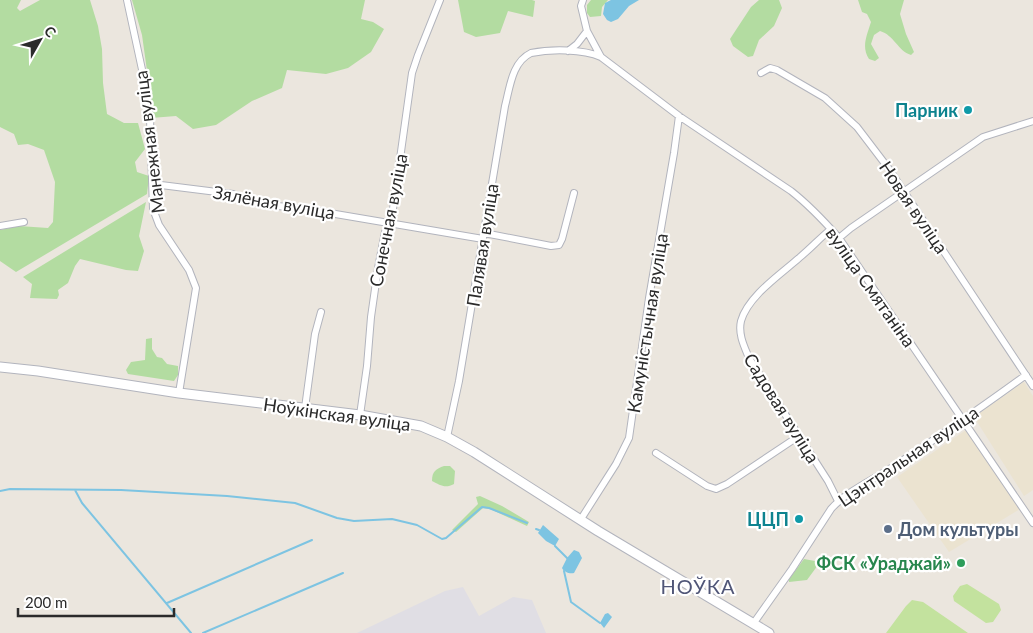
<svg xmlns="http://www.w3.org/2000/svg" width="1033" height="633" viewBox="0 0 1033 633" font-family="Lato,sans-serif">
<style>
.industrial{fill:#e0dee4}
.education{fill:#ebe3d0}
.green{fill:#b3dca1}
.pitch{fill:#c3e29e}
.water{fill:#7dc4e2}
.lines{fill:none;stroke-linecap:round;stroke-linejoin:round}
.stream{stroke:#7dc4e2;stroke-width:2}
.street-casing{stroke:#b2b4bd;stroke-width:8}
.secondary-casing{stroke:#b2b4bd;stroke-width:11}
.street{stroke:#fff;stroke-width:6}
.secondary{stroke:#fff;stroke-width:9}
.culture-dot{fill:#0f9aa8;stroke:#fff;stroke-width:2}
.service-dot{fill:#5c6f8a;stroke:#fff;stroke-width:2}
.leisure-dot{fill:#2e9e5b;stroke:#fff;stroke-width:2}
.labels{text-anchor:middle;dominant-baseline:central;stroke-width:4.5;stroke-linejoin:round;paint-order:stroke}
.culture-label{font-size:18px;font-weight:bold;fill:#0d838f;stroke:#fff;text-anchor:end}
.street-label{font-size:18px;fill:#2b2b2b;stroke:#fff}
.service-label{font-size:18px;font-weight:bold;fill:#4e5e75;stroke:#fff;text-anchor:start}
.leisure-label{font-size:18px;font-weight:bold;fill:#27864d;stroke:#fff;text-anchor:end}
.quarter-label{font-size:20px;letter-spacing:1px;fill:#505677;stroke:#fff}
</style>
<rect width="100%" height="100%" fill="#ebe6de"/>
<path class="industrial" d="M463 587 479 616 513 597 532 600 546 633H357L445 591Z"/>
<path class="education" d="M1024 382 1033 396V490L1024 496 974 417Z
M966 430 1020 509 949 552 897 477Z"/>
<path class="green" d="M0 0H21L17 8 20 11 40 0H90L98 26 102 49 103 83 107 114 124 123H138L145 149 135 162 137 172 149 176 147 194 16 272 0 261V230L19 226 48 228 53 222 55 182 44 150 28 144 18 145 14 134 0 127Z
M132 0H365L361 19 373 22 384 29 371 52 348 68 326 74 287 70 282 88 252 101 216 125 193 129 176 116 151 118 149 85 142 35Z
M458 0H532L535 1 533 17 508 11 500 33 476 37 464 32Z
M591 0H608L602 7 601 16 590 17 587 13V5Z
M759 0H779L782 8 774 26 759 40 753 56 748 57 733 46 730 39 751 7Z
M858 0H904L900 14 906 34 914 52 911 55C898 51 894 35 880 31L874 35 871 44 879 58 875 61 869 59C861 47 867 35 871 22L867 14 862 12Z
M146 202 139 236 144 251 138 271 126 270 80 259 75 266 68 283 58 290 59 295 57 299 30 298 32 284 23 277Z
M152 338V349L157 357 162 358 167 364 178 366V375L174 381 128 374 126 370 131 362 145 360 146 339Z
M444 466H450L455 471 454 484C445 489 440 485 432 481 432 471 436 469 444 466Z
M480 496 502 506 529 522 527 526 490 509 483 508 456 532 452 530 478 504 476 497Z
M804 559 815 561 818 565 807 580 789 582V579Z"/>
<path class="pitch" d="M967 584 999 604 1001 610 993 622 986 623 954 601 953 596 960 586Z
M912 600 923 602 968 633H886L906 606Z"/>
<path class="water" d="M611 0H639L629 6 618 19 611 22 607 20 603 14 605 3Z
M543 525 559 539 555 546 546 541 538 533Z
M574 550 579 552 582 558 574 573C569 574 564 572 562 568L567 558Z
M608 613 612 617 604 628 600 623 605 614Z"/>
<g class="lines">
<path class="stream" d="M75 490 82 503 191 633
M0 491 10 489 121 490 227 496 295 503 337 518 354 521 392 519 417 525 442 539 446 538 482 507 489 508 527 523
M536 529 539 530
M555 546 567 558
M564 571 571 602 600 623
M167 603 312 540
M203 633 343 573"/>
<defs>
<path id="street" d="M127 0 146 88 150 119 153 209 159 225 189 270 196 288 179 393
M587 31 601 57
M568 51 577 44 587 31 581 6 583 0
M761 73 770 68 777 70 825 98 857 127 889 169 1033 386
M153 184 233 194 259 204 306 209 483 239
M0 226 24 222
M831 229C820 238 810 249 799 258 781 274 748 296 741 321 738 334 744 346 749 358L828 481 838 501
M484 233 551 246 559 245 562 239 574 193
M839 238 851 228 983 137 1033 121
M305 408 315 334 321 312
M360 415 367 366 371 317 378 268 385 232 391 223 412 73 418 55 440 0
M447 437 459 381 505 106C510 87 512 62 531 53 551 49 583 49 601 57L679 116 791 191C809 205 824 221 839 238L1033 523
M656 453 707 486 716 489 727 484 799 436
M581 519 616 464 629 438 649 298 674 153 679 116
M753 624 792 569 831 509C847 491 873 480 894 466 939 437 982 407 1026 375"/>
<path id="secondary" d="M0 367 38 371 179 393 360 415 421 426 447 437 474 452 598 531 769 633"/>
</defs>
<use href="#street" class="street-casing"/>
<use href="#secondary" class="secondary-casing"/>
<use href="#street" class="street"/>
<use href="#secondary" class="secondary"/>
</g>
<g class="culture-dot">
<circle cx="968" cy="110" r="5"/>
<circle cx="799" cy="519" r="5"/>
</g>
<circle class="service-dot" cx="888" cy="529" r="5"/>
<circle class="leisure-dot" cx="961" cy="563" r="5"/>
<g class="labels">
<g class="culture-label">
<text x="958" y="110">Парник</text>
<text x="789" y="519">ЦЦП</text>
</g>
<g class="street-label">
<text transform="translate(149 142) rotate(-97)">Манежная вуліца</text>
<text transform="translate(274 202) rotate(10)">Зялёная вуліца</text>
<text transform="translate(914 207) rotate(56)">Новая вуліца</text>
<text transform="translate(388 220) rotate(-79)">Сонечная вуліца</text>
<text transform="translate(482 245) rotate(-81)">Палявая вуліца</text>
<text transform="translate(871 287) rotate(55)">вуліца Смятаніна</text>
<text transform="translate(647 323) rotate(-81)">Камуністычная вуліца</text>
<text transform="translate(782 408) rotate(58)">Садовая вуліца</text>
<text transform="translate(337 414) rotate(8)">Ноўкінская вуліца</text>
<text transform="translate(908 456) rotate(-34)">Цэнтральная вуліца</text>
</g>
<g class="service-label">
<text x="898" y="529">Дом культуры</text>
</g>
<g class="leisure-label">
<text x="951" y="563">ФСК «Ураджай»</text>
</g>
<g class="quarter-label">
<text x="698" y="586">НОЎКА</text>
</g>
</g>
<g transform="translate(40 40) rotate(51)" stroke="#ffffff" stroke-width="4" paint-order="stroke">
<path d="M0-4L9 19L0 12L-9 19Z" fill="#2b2b2b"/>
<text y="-8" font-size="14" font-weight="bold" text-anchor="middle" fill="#2b2b2b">С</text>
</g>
<path d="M18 608v8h156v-8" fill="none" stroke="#2b2b2b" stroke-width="2.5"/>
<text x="25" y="608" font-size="15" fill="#2b2b2b" stroke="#ffffff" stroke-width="4" paint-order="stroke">200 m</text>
</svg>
